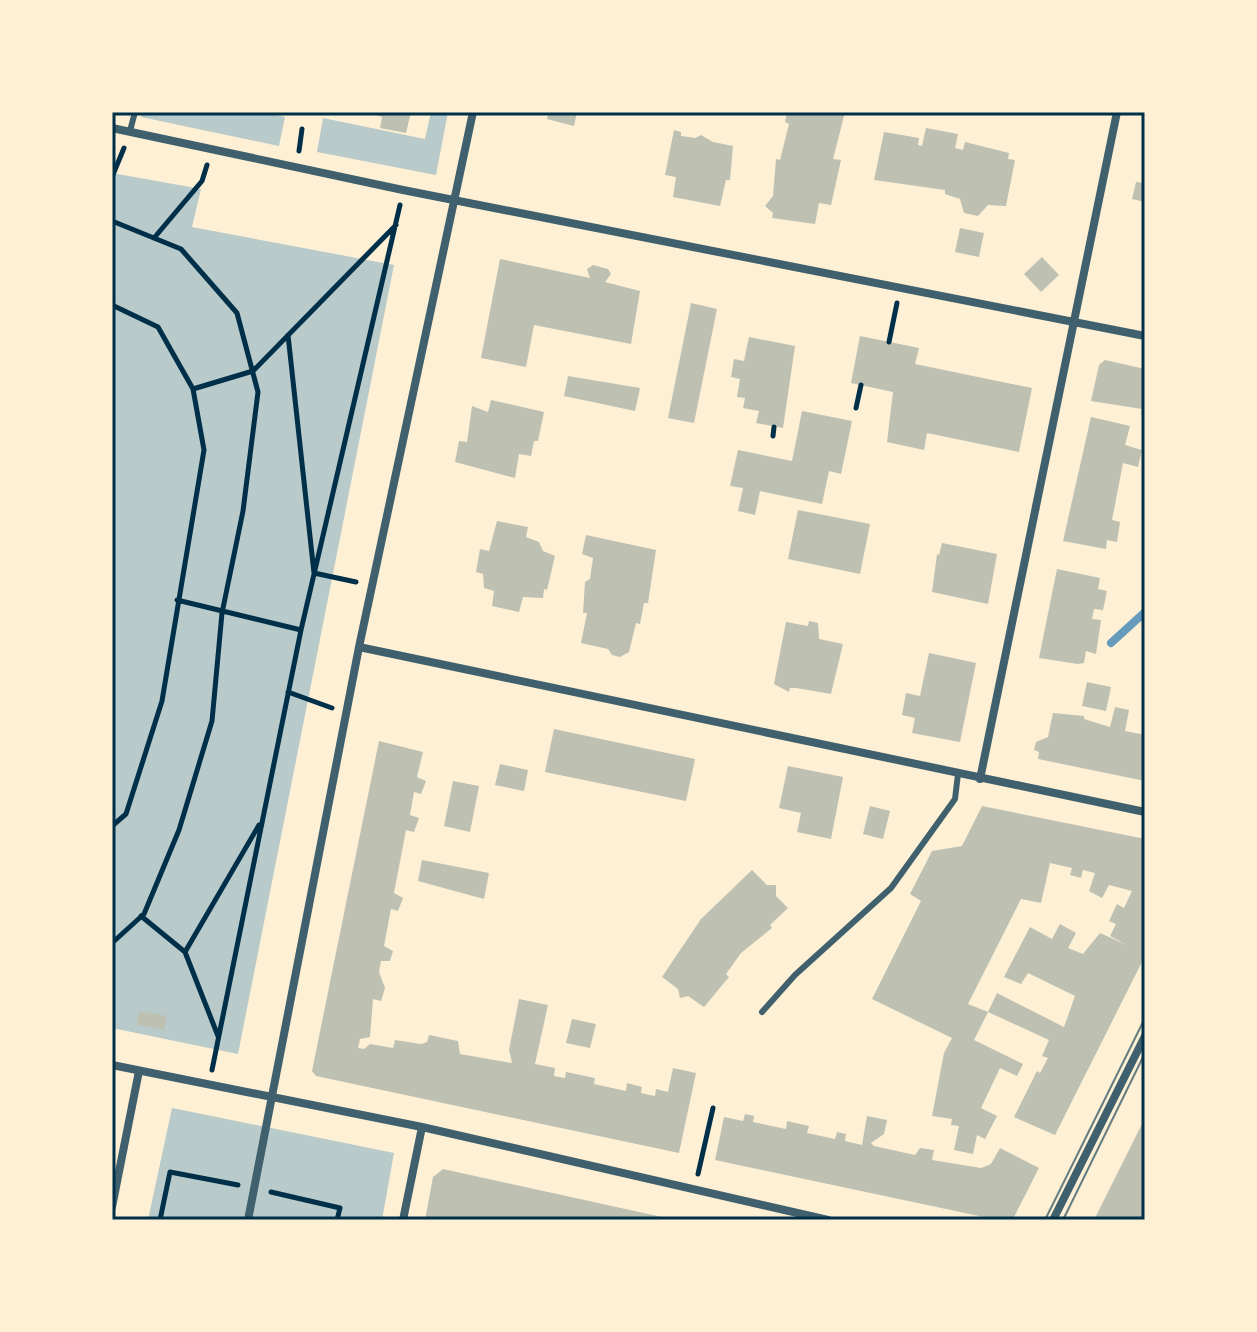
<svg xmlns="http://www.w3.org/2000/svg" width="1257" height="1332" viewBox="0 0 1257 1332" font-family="Inter,sans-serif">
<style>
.green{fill:#b9caca}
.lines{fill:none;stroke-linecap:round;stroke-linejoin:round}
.stream{stroke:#669bbc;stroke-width:8}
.building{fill:#bec0b2}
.path{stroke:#003049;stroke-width:5}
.service{stroke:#3f606c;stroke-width:6}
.minor{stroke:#3f606c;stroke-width:8}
.tram{stroke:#657d81;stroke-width:2}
.neatline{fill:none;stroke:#003049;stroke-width:3}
</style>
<rect width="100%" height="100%" fill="#fdf0d5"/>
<path class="green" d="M142 112H263L285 117 279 146 141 117Z
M431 112H448L436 175 317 152 323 118 425 139Z
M112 173 201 189 192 227 394 265 238 1054 112 1028Z
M172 1108 394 1153 382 1220H148Z"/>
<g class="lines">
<path class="stream" d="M1111 643 1145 612"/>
</g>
<path class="building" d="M367 112H411L406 133 380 128 382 117Z
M549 112H577L574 126 547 119Z
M787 112H845L833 159 841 160 831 205 819 203 815 224 772 218 773 213 765 206 773 196 776 159 780 160 789 124 785 122Z
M926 128 958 134 955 148 963 150 965 142 1009 153 1008 159 1015 160 1006 206 988 205 978 216 964 213 960 199 945 194V190L874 180 884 132 919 138 918 145 922 146Z
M674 130 681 132V136L695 138 701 135 713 142 733 146 730 180H726L720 206 673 197 676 177 665 175Z
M1136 182 1145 183V202L1132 199Z
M960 228 984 233 979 257 955 252Z
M1042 257 1059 275 1041 292 1024 274Z
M500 259 590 278 587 269 593 265 608 269 611 274 605 282 640 291 631 344 534 325 526 367 481 358Z
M691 303 717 309 694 423 668 418Z
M860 336 919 348 915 364 1032 388 1019 452 927 433 924 450 887 442 893 392 851 383Z
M749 337 795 346 783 428 756 423 759 411 743 408 745 398 737 397 740 379 731 377 734 359 744 361Z
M1105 360 1145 369V415L1141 414 1142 409 1091 401 1099 365Z
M568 376 640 388 635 411 564 396Z
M491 400 544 412 538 441H534L531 456 519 454 515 478 455 462 459 441 467 442 472 406 488 412Z
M802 411 852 421 841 474 829 471 822 504 760 491 755 515 738 511 743 488 730 486 738 450 792 461Z
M1091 417 1130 426 1125 445 1142 450 1138 467 1123 463 1112 520 1120 522 1117 542 1107 540 1106 549 1063 541Z
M798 510 870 524 860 574 788 559Z
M497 521 528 527 526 537 539 542 543 551 555 556 547 590 544 589 543 598 523 597 519 612 492 606 494 591 484 588 483 574 476 572 480 549 489 551Z
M586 535 656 550 648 603H644L640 624 636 623 629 652 620 657 612 655 608 649 581 643 587 613H583L585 582 590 579 593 558 582 554Z
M942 543 997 554 988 604 932 592 937 554 939 555Z
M1057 569 1100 578 1098 589 1107 591 1103 610 1094 609 1092 619 1101 620 1096 654 1086 651 1084 663 1078 664 1039 658Z
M809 621 818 623 819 639 843 644 831 694 796 688H790L789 692 774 684 786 622 808 626Z
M929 653 976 663 960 742 912 733 915 718 902 715 906 693 920 696Z
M1087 682 1111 687 1106 711 1082 706Z
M1115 707 1129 710 1125 731 1145 735V781L1038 759 1039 752 1034 750 1036 742 1048 737 1053 713 1084 716V719L1110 727Z
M554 729 695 759 686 801 545 772Z
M379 741 423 752 417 777 426 781 421 794 414 792 410 815 419 818 414 832 406 830 394 893 403 898 398 911 391 909 384 946 393 951 390 961H381L379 972 385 988 381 1001 373 999 370 1037 360 1039 358 1048 364 1049 370 1044 393 1048 395 1040 421 1044 427 1042 429 1035 458 1041 460 1054 512 1063 509 1050 519 999 548 1005 535 1064 555 1068 554 1076 565 1078 566 1072 595 1078 594 1084 626 1091 627 1083 642 1087 641 1093 655 1096 656 1089 668 1092 673 1068 696 1073 679 1153 316 1076 312 1071Z
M500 764 528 770 524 791 495 785Z
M788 766 843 777 831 839 797 832 801 813 779 808Z
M453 781 479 786 470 832 444 826Z
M870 806 890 811 883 839 863 834Z
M982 806 1145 839V956L1055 1135 1014 1117 1037 1071 1040 1073 1048 1058 1042 1056 1049 1040 988 1012 997 993 1064 1027 1075 996 1028 973 1021 984 1004 977 1030 927 1052 939 1060 924 1076 933 1068 948 1083 954 1100 933 1127 945 1110 936 1116 924 1109 921 1117 904 1124 908 1132 891 1109 885 1102 898 1089 891 1095 873 1083 870 1081 878 1070 875 1072 868 1050 863 1041 903 1021 899 968 1004 988 1012 974 1040 1023 1064 1017 1076 1000 1068 981 1108 997 1116 985 1139 977 1135 973 1154 954 1150 959 1126 951 1125 952 1119 932 1116 944 1053 952 1038 872 999 921 901 910 894 932 851 962 846Z
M422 860 489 873 484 899 418 881Z
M752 870 767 885H776V896L788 908 770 925 772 928 741 953 726 974 729 977 704 1007 688 996 680 998 678 989 662 977 701 919Z
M139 1011 167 1016 164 1030 137 1025Z
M572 1019 596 1024 590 1048 566 1043Z
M745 1114 754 1116 753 1122 786 1129 787 1121 809 1126 807 1133 835 1139 837 1132 846 1134 845 1141 862 1145 867 1116 887 1120 884 1134 871 1143 874 1146 915 1155 920 1148 934 1150 932 1160 981 1168 991 1164 1000 1148 1039 1168 1014 1217 998 1220 715 1160 724 1117 743 1121Z
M1145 1118V1197L1142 1204 1145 1220H1094Z
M443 1169 662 1217V1220H425L433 1177Z"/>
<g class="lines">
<path class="path" d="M299 151 302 129
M112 177 124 148
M112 221 181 249 237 313 258 392 243 511 222 613 212 721 179 830 144 914 112 943
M154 238 202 181 207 165
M112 305 158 327 193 389 204 450 162 701 126 814 112 826
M288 335 314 573 356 582
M889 342 897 303
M193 389 253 371 396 225
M856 408 861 385
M773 436 774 427
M177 600 301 630
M288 692 332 708
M141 916 185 952 218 1036
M185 952 259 825
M212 1070 301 630 400 205
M698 1174 713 1108
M271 1192 340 1208 337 1220
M160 1220 170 1172 238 1185"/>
<path class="service" d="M130 131 135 112
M762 1012 795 975 891 888 955 799 958 774"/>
<path class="minor" d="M112 128 403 190 1145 336
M359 647 1145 812
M980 779 1117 112
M112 1065 422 1127 828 1220
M112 1207 139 1071
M248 1220 359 647 473 112
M403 1220 422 1127
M1053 1220 1145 1036"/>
<path class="tram" d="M1045 1220 1145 1018
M1063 1220 1145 1053"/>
</g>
<rect width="1257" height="1332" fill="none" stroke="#fdf0d5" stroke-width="228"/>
<rect x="114" y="114" width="1029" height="1104" class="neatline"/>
</svg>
